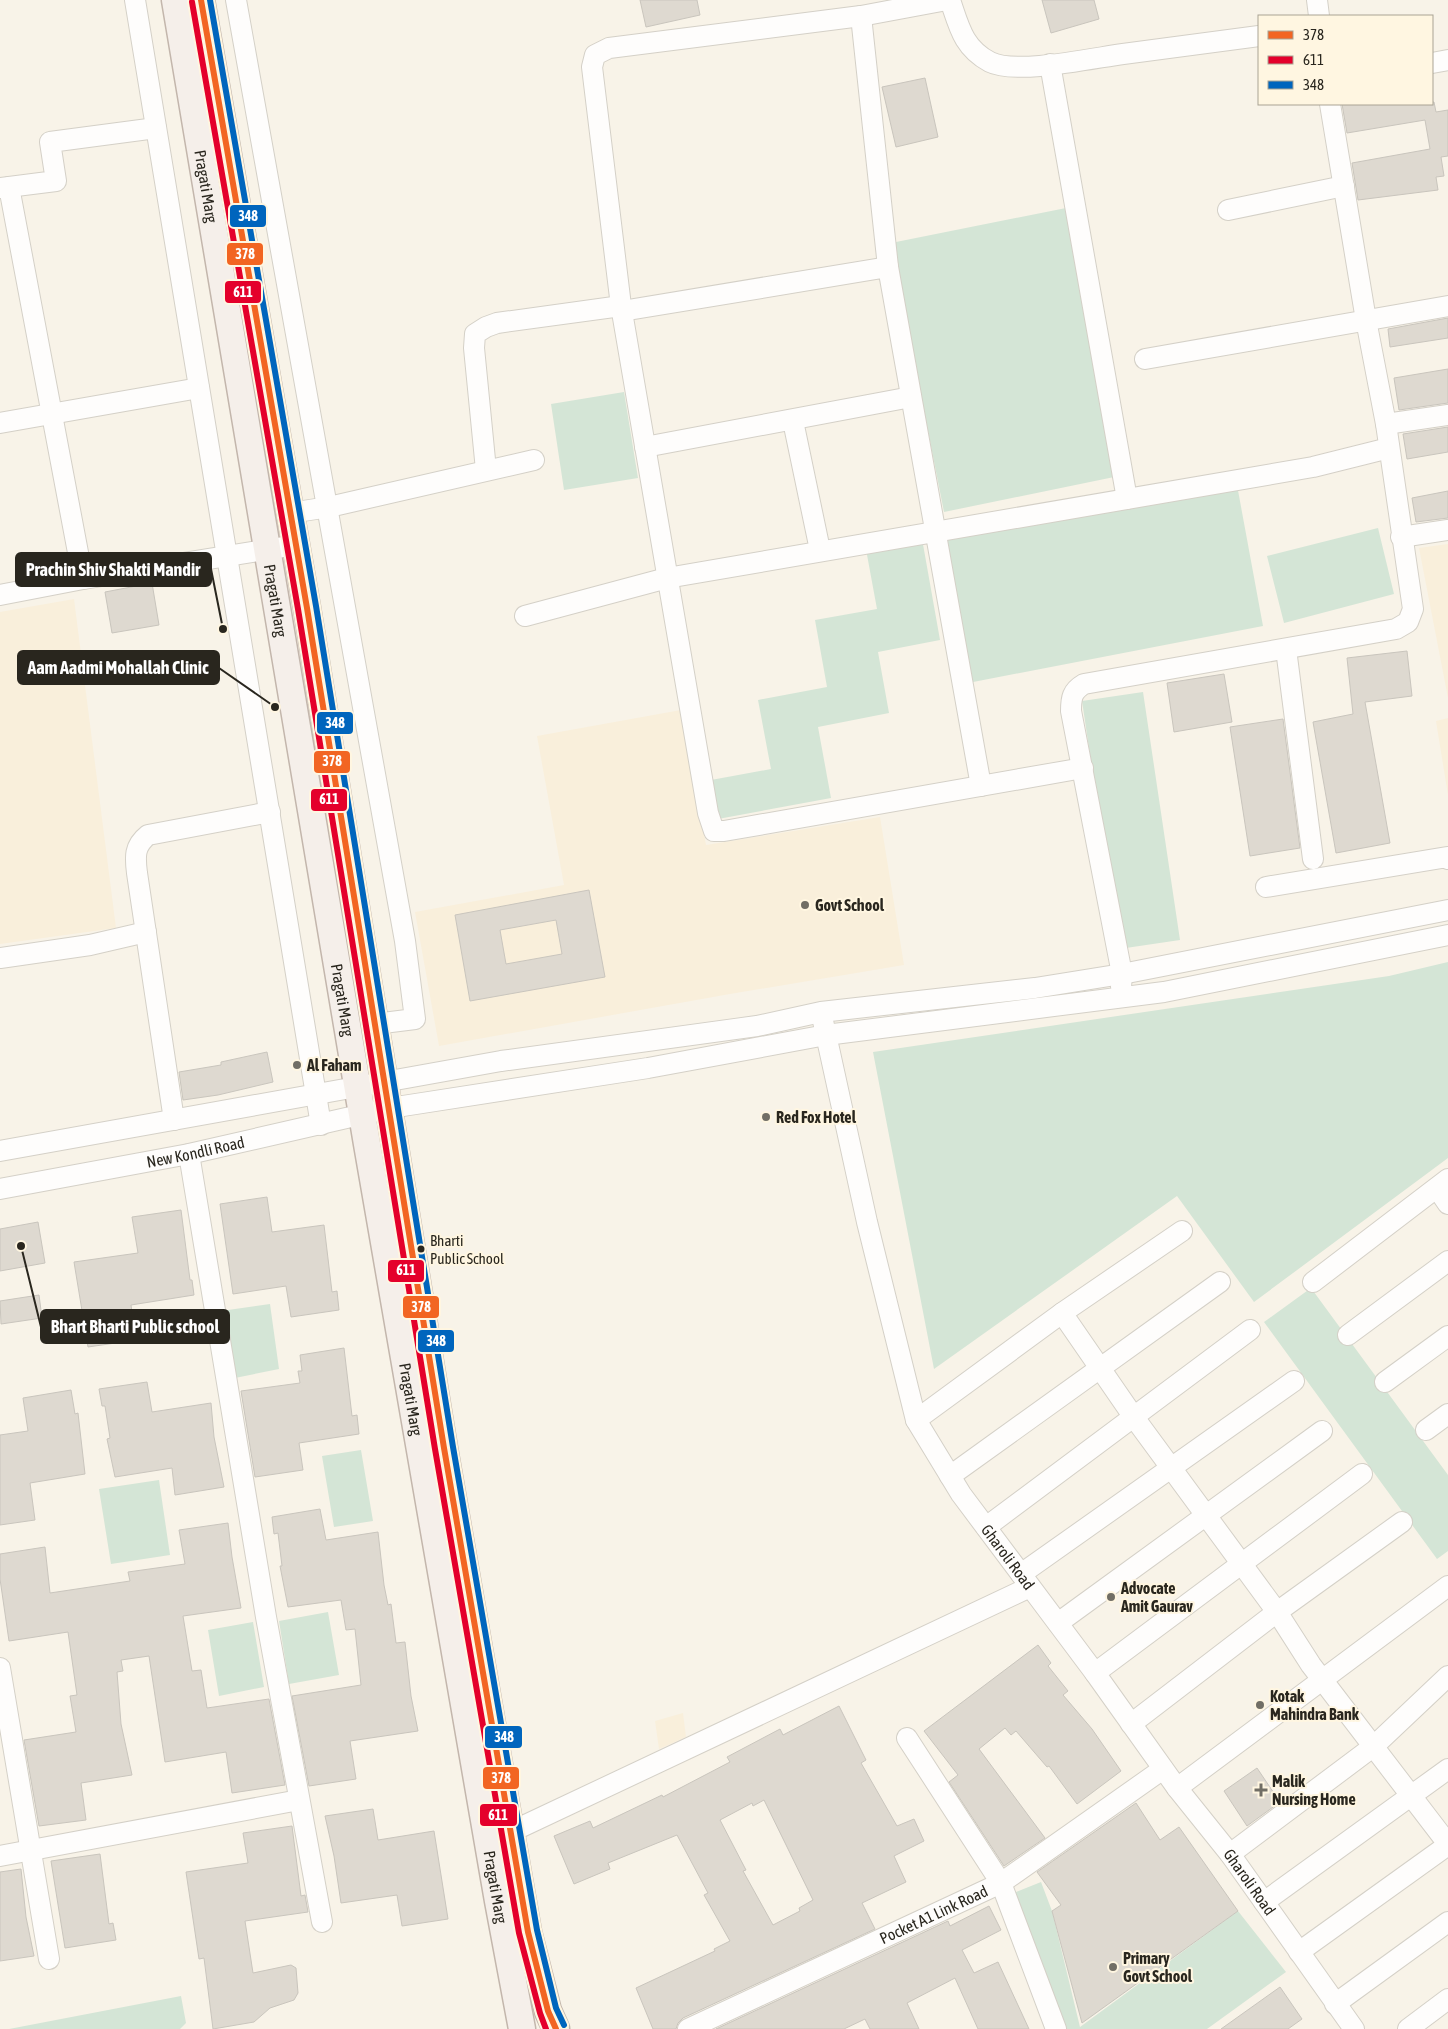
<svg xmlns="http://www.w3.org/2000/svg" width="1448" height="2029" viewBox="0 0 1448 2029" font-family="'Asap Condensed',sans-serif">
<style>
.built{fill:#f9efdb}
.green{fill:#d4e5d6}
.building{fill:#ded9d0;stroke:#c9c5bd;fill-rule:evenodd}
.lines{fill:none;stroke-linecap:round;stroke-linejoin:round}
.minor-casing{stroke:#d4d0c7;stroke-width:22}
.major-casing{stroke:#c3b6ac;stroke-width:29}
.minor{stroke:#fefdfc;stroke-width:20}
.major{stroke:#f5efea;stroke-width:26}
.bus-1-casing{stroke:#fff6e1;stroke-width:10}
.bus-2-casing{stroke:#fff6e1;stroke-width:10}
.bus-3-casing{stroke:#fff6e1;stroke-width:10}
.bus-1{stroke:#f26522;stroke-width:6}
.bus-2{stroke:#e4002b;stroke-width:6}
.bus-3{stroke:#0065bd;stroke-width:6}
.poi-dot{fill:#716e65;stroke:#fff6e1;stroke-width:2}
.bus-dot{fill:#29261e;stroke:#fff6e1;stroke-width:2}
.labels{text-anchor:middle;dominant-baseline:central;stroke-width:4;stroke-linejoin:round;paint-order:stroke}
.bus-label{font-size:15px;fill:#29261e;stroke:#fff6e1;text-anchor:start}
.street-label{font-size:16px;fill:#29261e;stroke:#fff6e1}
.poi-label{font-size:16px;font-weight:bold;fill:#29261e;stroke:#fff6e1;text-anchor:start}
.leader{fill:none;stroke:#29261e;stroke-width:2}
.callout-dot{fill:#29261e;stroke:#fff6e1;stroke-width:2}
.callout{fill:#29261e;stroke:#29261e;stroke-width:2}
.callout-label{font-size:18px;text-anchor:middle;font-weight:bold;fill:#fff}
.line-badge{stroke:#fff6e1;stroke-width:2}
.badge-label{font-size:14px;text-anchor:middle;font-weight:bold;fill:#fff}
</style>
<rect width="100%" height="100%" fill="#f8f3e8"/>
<path class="built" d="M1448 544V698L1419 548Z
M74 599 116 928 0 944V612Z
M681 710 706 845 880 817 904 965 730 994 439 1046 415 912 564 885 537 736Z
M1448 718V795L1436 721Z
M683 1713 686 1737 659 1749 655 1721Z"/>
<path class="green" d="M1066 208 1119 476 944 512 891 243Z
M624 392 638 478 564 490 551 404Z
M1237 485 1263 626 968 683 942 541Z
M1378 528 1394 594 1284 623 1267 556Z
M921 533 940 640 878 652 889 713 818 727 831 798 718 819 711 780 771 769 758 700 827 687 815 620 877 609 865 544Z
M1143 692 1180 940 1119 949 1082 701Z
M1448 962V1158L1254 1302 1177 1196 934 1369 873 1052 1389 976Z
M1311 1288 1448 1475V1551L1437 1559 1264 1322Z
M270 1304 279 1369 225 1380 214 1312Z
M361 1450 373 1521 334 1527 322 1456Z
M159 1480 170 1555 111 1564 99 1489Z
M328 1612 339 1675 289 1684 279 1621Z
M253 1622 264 1687 219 1696 208 1630Z
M1041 1882 1052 1911 1080 2027 1238 1911 1286 1972 1207 2029H1055L996 1900Z
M181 1996 186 2023 180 2029H9Z"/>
<path class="building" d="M640 0H697L700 15 646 27Z
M1042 0H1094L1099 19 1051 33Z
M925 78 938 137 896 147 882 87Z
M1432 102H1434L1436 112 1448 110V156L1441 157 1444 176 1436 177 1438 190 1358 200 1352 163 1430 149 1425 120 1347 133 1342 104Z
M1448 318V338L1390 347 1388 329Z
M1448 369V403L1399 410 1394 378Z
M1448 427V452L1407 459 1403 434Z
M1448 491V518L1416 522 1412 498Z
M152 583 159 625 112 633 105 592Z
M1407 651 1412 696 1365 702 1390 843 1336 853 1313 722 1353 714 1347 658Z
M1224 674 1232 722 1174 732 1167 683Z
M1283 719 1300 848 1250 856 1230 727Z
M589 890 605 977 470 1001 455 915ZM556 920 562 954 506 964 500 930Z
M267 1052 273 1082 218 1095 183 1100 179 1072 221 1065V1062Z
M267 1197 272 1232 324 1225 332 1292 337 1291 339 1310 291 1317 286 1286 233 1294 220 1204Z
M181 1210 190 1280H192L194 1295 131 1305 136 1340 88 1347 74 1262 138 1253 132 1217Z
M38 1222 45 1263 0 1271V1229Z
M39 1295 42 1318 1 1324 0 1301Z
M344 1348 352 1416 357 1415 359 1434 299 1443 303 1470 255 1477 241 1391 300 1383 298 1371H302L300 1355Z
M147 1382 152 1412 211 1403 214 1437 224 1487 175 1495 172 1468 115 1477 107 1439 110 1438 105 1406H102L99 1389Z
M71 1390 75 1414 78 1413 85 1474 30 1483 35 1520 0 1525V1435L28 1431 23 1398Z
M320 1509 326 1540 378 1532 384 1585 388 1605 391 1604 396 1643 405 1642 411 1696 418 1731 350 1741 356 1779 309 1786 292 1696 361 1685 355 1629 346 1630 341 1600 288 1607 280 1566H282L278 1533 274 1534 272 1517Z
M228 1523 232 1557 241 1608 183 1616 192 1671 201 1670 207 1708 269 1699 285 1785 232 1793 226 1752 165 1762 149 1656 121 1660 123 1671 117 1672 121 1724 132 1775 81 1783 86 1820 39 1826 24 1740 76 1732 70 1696 77 1695 68 1632 9 1641 0 1579V1554L45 1547 50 1593 130 1581 128 1572 185 1564 179 1530Z
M1038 1645 1051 1663 1048 1666 1068 1691 1063 1695 1092 1729 1121 1771 1077 1804 1049 1766 1047 1767 1016 1731 1011 1735 1005 1728 979 1749 1045 1838 1004 1866 949 1782 958 1775 924 1731Z
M839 1706 866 1760 861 1763 897 1826 914 1819 924 1841 894 1856 906 1882 862 1903 875 1929 683 2018 678 2023 676 2029H653L636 1988 715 1951 714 1949 730 1941 704 1895 708 1893 677 1835 608 1863 610 1869 574 1884 554 1836 590 1821 593 1828 662 1795 663 1797 730 1762 727 1757 780 1729 783 1735ZM764 1800 813 1900 799 1908 800 1911 773 1925 743 1871 746 1870 720 1820 752 1803 753 1806Z
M1257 1768 1280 1802 1247 1826 1224 1791Z
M1136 1803 1160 1840 1179 1827 1238 1911 1082 2023 1052 1911 1061 1905 1037 1872Z
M373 1809 378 1840 434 1831 448 1919 402 1926 397 1895 341 1903 334 1856 325 1816Z
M292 1826 301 1896 305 1895 308 1912 245 1921 253 1973 291 1965 296 1968 298 1993 294 2000 270 2008 254 2022 213 2029 204 1958 199 1959 186 1872 248 1863 243 1833Z
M100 1854 109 1924 113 1923 116 1940 65 1948 51 1861Z
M21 1869 26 1917 34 1956 0 1961V1872Z
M989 1906 1001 1930 962 1950 974 1973 998 1962 1029 2029H978L955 1978 907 2003 919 2029H870L865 2019 844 2029H716L948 1921 950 1926Z
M1280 1987 1302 2019 1288 2029H1221Z"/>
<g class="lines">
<defs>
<g id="minor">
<path d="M135 0 321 1125"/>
<path d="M236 0 405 941 415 1019 375 1024"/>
<path d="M947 0 861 16 609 48 595 55 592 67 621 306 708 813 714 831H724L1083 768"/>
<path d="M950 0C959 26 963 48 990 62 1016 75 1093 58 1123 54 1168 48 1214 42 1259 36"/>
<path d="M1317 0 1319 16"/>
<path d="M861 16 888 267"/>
<path d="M1432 63 1448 60"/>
<path d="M1050 64 1127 499"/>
<path d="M9 187 83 579"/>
<path d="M0 188 56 181 50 142 156 128"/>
<path d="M1228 210 1344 186"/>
<path d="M622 311 888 267 981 786"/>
<path d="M1145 359 1448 306"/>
<path d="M793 421 820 550"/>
<path d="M0 423 199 388"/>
<path d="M1386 424 1448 415"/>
<path d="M645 447 911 397"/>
<path d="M486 470 474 348 475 334 486 327 497 323 621 306"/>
<path d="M290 513 329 507 534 460"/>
<path d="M1401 537 1448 530"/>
<path d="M0 595 83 579 296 545"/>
<path d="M525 616 667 578 1313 467 1389 448"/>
<path d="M1286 649 1313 859"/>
<path d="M1266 887 1447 857 1448 859"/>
<path d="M0 958 90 945 146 932"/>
<path d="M1121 987 1122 974 1071 711C1071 698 1072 691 1084 684L1396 629 1408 622 1413 609 1386 424 1366 320 1330 104"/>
<path id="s1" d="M823 1021 867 1222 916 1420 961 1494 1095 1673 1177 1788 1230 1854 1354 2029"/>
<path d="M174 1120 137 873C135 857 134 846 148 835L270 812"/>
<path d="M0 1151 501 1061 757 1026 821 1012 1035 988 1122 974 1448 910"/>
<path d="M189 1154 266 1617 322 1922"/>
<path d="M1437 1188 1448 1204"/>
<path id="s2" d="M0 1189 189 1154 390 1108 648 1068 826 1035 1164 992 1448 935"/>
<path d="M1313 1282 1448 1179"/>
<path d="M1062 1313 1133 1416 1277 1612 1311 1665 1448 1844"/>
<path d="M1348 1335 1448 1261"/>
<path d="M1385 1382 1448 1336"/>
<path d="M916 1420 1062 1313 1182 1231"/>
<path d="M1426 1430 1448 1414"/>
<path d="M950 1476 1220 1282"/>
<path d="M986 1527 1250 1330"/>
<path d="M1021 1574 1294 1381"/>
<path d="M1058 1623 1322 1431"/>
<path d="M0 1668 49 1959"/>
<path d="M1095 1673 1362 1474"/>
<path d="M1131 1724 1277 1612 1402 1522"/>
<path d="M907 1738 1001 1883 1056 2029"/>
<path d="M1177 1788 1448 1586"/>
<path d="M498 1838 1030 1587"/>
<path d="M1230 1854 1374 1746 1448 1676"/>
<path d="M0 1856 299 1800"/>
<path d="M1264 1902 1448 1769"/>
<path d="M1299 1952 1448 1845"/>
<path d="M1335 2004 1448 1922"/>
<path id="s3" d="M688 2029 1001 1883 1163 1769"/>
<path d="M1408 2029 1448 1999"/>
</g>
<g id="major">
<path id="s4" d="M175 0 367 1144 498 1901 522 2029"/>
<path d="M201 0 307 608 444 1448 528 1932 548 2011 556 2029"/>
</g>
</defs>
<use href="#minor" class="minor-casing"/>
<use href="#major" class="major-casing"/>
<use href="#minor" class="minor"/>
<use href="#major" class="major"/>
<defs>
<path id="bus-1" d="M201 0 307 608 444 1448 528 1932 548 2011 556 2029"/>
<path id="bus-2" d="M192 2 298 609 435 1449 519 1933 540 2013 546 2029"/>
<path id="bus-3" d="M210 0 316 606 453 1447 537 1930 556 2008 564 2025"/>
</defs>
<use href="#bus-1" class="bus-1-casing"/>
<use href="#bus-2" class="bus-2-casing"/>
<use href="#bus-3" class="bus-3-casing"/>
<use href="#bus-1" class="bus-1"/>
<use href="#bus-2" class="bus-2"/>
<use href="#bus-3" class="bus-3"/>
</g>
<g class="poi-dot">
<circle cx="805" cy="905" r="5"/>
<circle cx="297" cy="1065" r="5"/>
<circle cx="766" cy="1117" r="5"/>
<circle cx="1111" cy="1597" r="5"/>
<circle cx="1260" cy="1705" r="5"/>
<path d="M1258.5 1782.5h5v5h5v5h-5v5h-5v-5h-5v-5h5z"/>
<circle cx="1113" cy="1967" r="5"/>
</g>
<circle class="bus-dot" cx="421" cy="1249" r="4.5"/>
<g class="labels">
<g class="bus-label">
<text x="430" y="1240">Bharti<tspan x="430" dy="18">Public School</tspan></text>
</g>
<g class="street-label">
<text stroke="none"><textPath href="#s4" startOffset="189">Pragati Marg</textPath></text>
<text stroke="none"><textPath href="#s4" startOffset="609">Pragati Marg</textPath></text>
<text stroke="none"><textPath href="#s4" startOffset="1014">Pragati Marg</textPath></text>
<text stroke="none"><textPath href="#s2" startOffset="199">New Kondli Road</textPath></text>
<text stroke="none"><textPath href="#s4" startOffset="1419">Pragati Marg</textPath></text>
<text stroke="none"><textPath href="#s1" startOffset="575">Gharoli Road</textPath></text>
<text stroke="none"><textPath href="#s1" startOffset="980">Gharoli Road</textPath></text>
<text stroke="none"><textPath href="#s4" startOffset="1914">Pragati Marg</textPath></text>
<text stroke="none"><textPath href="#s3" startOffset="271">Pocket A1 Link Road</textPath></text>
</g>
<g class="poi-label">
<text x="815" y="905">Govt School</text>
<text x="307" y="1065">Al Faham</text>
<text x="776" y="1117">Red Fox Hotel</text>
<text x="1121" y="1588">Advocate<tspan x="1121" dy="18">Amit Gaurav</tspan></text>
<text x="1270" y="1696">Kotak<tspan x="1270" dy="18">Mahindra Bank</tspan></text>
<text x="1272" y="1781">Malik<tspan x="1272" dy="18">Nursing Home</tspan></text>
<text x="1123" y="1958">Primary<tspan x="1123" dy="18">Govt School</tspan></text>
</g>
</g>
<path class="leader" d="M223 629L211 569M275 707L219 668M21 1246L41 1327"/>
<g class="callout-dot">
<circle cx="223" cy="629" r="5"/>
<circle cx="275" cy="707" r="5"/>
<circle cx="21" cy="1246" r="5"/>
</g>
<g class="callout">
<rect x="16" y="553" width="195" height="33" rx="5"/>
<rect x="18" y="651" width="201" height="33" rx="5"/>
<rect x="41" y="1310" width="188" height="33" rx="5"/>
</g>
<g class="callout-label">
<text x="113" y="576">Prachin Shiv Shakti Mandir</text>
<text x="118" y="674">Aam Aadmi Mohallah Clinic</text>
<text x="135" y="1333">Bhart Bharti Public school</text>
</g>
<g class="line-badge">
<rect x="229" y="204" width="38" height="24" rx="5" fill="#0065bd"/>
<rect x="226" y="242" width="38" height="24" rx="5" fill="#f26522"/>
<rect x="224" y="280" width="38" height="24" rx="5" fill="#e4002b"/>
<rect x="316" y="711" width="38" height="24" rx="5" fill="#0065bd"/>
<rect x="313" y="750" width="38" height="24" rx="5" fill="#f26522"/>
<rect x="310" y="788" width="38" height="24" rx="5" fill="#e4002b"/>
<rect x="387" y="1259" width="38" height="24" rx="5" fill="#e4002b"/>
<rect x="402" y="1295" width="38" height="24" rx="5" fill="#f26522"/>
<rect x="417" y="1329" width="38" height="24" rx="5" fill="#0065bd"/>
<rect x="484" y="1725" width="39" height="24" rx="5" fill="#0065bd"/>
<rect x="482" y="1766" width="38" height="24" rx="5" fill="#f26522"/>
<rect x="479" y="1803" width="39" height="24" rx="5" fill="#e4002b"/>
</g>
<g class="badge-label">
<text x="248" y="221">348</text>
<text x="245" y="259">378</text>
<text x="243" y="297">611</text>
<text x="335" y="728">348</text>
<text x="332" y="766">378</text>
<text x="329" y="804">611</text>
<text x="406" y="1275">611</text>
<text x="421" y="1312">378</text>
<text x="436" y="1346">348</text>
<text x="504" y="1742">348</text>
<text x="501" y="1783">378</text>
<text x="498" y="1820">611</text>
</g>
<rect x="1258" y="15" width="175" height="90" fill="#fff6e1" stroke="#a9a393"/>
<rect x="1268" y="31" width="25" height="8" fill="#f26522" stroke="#a9a393"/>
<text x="1303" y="40" font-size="15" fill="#29261e">378</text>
<rect x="1268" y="56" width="25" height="8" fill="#e4002b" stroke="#a9a393"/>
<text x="1303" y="65" font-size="15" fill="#29261e">611</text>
<rect x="1268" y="81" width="25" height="8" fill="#0065bd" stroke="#a9a393"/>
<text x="1303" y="90" font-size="15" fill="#29261e">348</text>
</svg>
